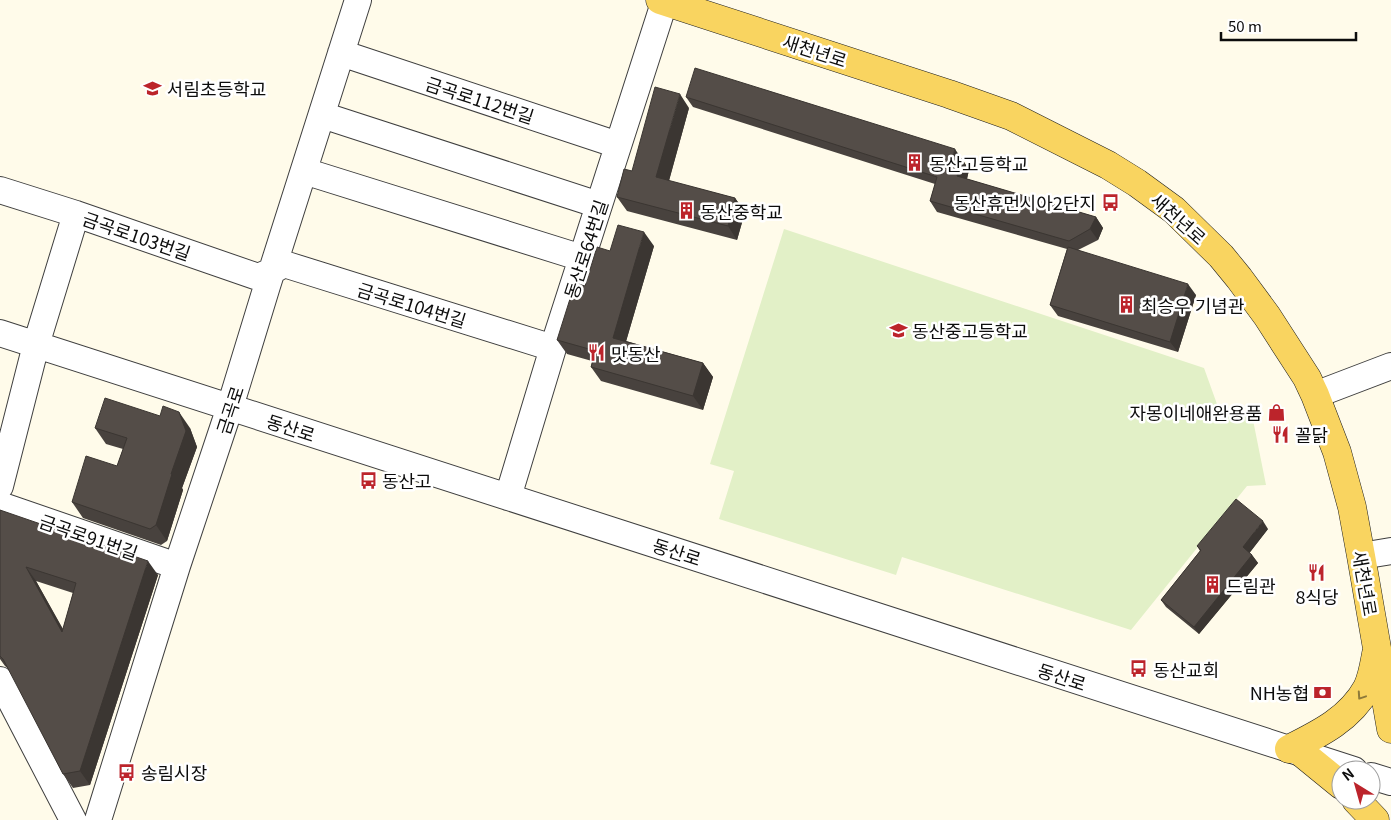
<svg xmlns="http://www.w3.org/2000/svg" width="1391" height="820" viewBox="0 0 1391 820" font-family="Georgia,'Noto Sans KR',serif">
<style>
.pitch{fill:#e2f0c7}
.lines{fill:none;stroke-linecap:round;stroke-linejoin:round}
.minor-casing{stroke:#3f3f3f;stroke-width:28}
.major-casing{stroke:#1d1d1d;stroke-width:29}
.minor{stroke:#fff;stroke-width:26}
.major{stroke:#f9d460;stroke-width:28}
.wall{fill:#48423e;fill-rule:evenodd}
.shaded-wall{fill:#3b3632}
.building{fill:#544d48;stroke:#3b3632;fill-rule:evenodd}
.oneway{stroke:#8e7a3a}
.labels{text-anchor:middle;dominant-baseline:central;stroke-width:5;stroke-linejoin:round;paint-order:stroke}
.street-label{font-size:18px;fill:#0c0c0c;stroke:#fff}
.poi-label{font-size:18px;fill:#0c0c0c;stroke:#fff;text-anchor:start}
</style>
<rect width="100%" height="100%" fill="#fffbea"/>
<path class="pitch" d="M784 229 1204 368 1222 418 1251 410 1266 485 1247 486 1131 630 902 557 896 575 719 519 734 471 710 464Z"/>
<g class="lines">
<defs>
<path id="minor" d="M341 53 618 145
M322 115 599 205
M304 171 582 258
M0 190 76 214 258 277 272 271 284 264 553 348
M0 333 1354 770
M1315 395 1391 366
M0 486 36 345 76 214
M508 497 553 348 665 0
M0 505 177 566
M1361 556 1391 551
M0 680 73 820
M1371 776 1391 782
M98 820 177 566 230 407 267 286 358 0"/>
<path id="major" d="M660 0 949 94 1011 116 1108 165 1137 183 1174 210 1221 256 1239 278 1267 316 1307 378 1315 395 1337 452 1352 507 1361 556 1391 729
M1289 749C1319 734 1350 719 1367 688 1372 678 1374 665 1376 654
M1303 754 1341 785
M1356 800 1375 820"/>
</defs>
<use href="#minor" class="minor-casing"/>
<use href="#major" class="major-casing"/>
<use href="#minor" class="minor"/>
<use href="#major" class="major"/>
</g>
<path class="wall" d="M686 97 963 160 969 170 967 179 1096 217 1103 228 1098 240 1078 250 1196 295 1178 352 1058 316 1050 305 1067 249 937 212 930 201 935 184 693 107Z
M689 108 669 181 735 198 745 212 737 240 627 211 617 197 632 171Z
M654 246 626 341 703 363 713 377 703 410 601 381 591 367 592 361 567 354 557 340 585 286 610 251Z
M95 428H190L197 447 182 488 183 490 167 541 161 545 83 518 72 502 117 466 123 449 106 444Z
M0 510 158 575 90 785 73 788 63 774 9 669 5 666 0 659ZM36 581 73 593 63 629Z
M1268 529 1249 553 1252 555 1258 563 1199 634 1166 607 1161 600 1200 551 1197 546Z"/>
<path class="shaded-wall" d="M680 94 689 108 666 191 656 177Z
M955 149 969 170 965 187 957 176 953 156Z
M735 198 745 212 737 240 728 226Z
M1096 217 1103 228 1098 240 1090 229Z
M644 232 654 246 623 352 613 338Z
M1188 284 1196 295 1178 352 1170 342Z
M703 363 713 377 703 410 693 396Z
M179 412 190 428 197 447 182 488 183 490 167 541 156 525 171 474Z
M1263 521 1268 529 1248 555 1243 547Z
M1252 555 1258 563 1199 634 1194 627Z
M148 561 158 575 90 785 80 771Z
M26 567 36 581 72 646 62 632Z"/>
<path class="building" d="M695 68 955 149 953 156 962 159 957 176 1096 217 1090 229 1069 241 930 201 937 177 686 97Z
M655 87 680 94 656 177 735 198 728 226 617 197 624 169 632 171Z
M618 225 644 232 613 338 703 363 693 396 591 367 596 351 557 340 575 283 585 286 597 247 610 251Z
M1068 247 1188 284 1170 342 1050 305Z
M105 398 160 416 163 406 179 412 186 431 171 474H172L156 525 150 529 72 502 86 456 117 466 127 438 95 428Z
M1236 499 1263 521 1243 547 1252 555 1194 627 1161 600 1201 550 1197 546Z
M0 510 148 561 80 771 63 774 3 659 0 656ZM26 567 76 583 62 632Z"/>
<defs><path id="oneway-chevron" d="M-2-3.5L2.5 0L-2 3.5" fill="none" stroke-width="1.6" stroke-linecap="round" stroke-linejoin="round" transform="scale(1.25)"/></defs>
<use class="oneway" href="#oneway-chevron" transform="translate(1361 696) rotate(124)"/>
<defs>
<symbol id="school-bare" viewBox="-9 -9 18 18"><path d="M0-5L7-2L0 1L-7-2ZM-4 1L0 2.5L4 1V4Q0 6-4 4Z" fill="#bc242b" stroke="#fff" stroke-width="2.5" paint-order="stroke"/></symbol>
<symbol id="building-bare" viewBox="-9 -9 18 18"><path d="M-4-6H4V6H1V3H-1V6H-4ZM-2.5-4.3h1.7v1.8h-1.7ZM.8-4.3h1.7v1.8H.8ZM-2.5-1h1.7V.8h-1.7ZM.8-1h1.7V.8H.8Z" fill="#bc242b" stroke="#fff" stroke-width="2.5" paint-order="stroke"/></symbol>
<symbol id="bus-bare" viewBox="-9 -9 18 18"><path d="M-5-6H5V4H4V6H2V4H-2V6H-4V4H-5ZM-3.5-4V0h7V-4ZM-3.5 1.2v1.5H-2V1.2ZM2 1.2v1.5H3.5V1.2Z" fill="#bc242b" stroke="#fff" stroke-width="2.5" paint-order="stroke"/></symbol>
<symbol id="restaurant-bare" viewBox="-9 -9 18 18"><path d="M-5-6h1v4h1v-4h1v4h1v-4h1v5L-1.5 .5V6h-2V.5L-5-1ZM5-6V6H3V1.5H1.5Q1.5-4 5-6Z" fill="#bc242b" stroke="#fff" stroke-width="2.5" paint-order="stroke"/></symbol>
<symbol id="shop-bare" viewBox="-9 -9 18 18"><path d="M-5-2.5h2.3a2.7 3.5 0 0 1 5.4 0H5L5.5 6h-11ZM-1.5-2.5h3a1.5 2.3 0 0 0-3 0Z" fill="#bc242b" stroke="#fff" stroke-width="2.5" paint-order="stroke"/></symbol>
<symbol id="bank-bare" viewBox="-9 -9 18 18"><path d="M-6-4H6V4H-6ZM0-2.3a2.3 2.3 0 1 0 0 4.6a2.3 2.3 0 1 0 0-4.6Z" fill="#bc242b" stroke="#fff" stroke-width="2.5" paint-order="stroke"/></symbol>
</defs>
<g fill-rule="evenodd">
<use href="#school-bare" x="140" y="76" width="25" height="25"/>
<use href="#building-bare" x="902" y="150" width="25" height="25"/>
<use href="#bus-bare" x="1098" y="190" width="25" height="25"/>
<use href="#building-bare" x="674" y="198" width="25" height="25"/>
<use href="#building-bare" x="1114" y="292" width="25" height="25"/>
<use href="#school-bare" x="886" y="318" width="25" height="25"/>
<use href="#restaurant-bare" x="584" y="340" width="25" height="25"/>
<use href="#shop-bare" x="1264" y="400" width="25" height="25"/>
<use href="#restaurant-bare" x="1268" y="422" width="25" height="25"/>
<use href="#bus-bare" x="356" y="468" width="25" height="25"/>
<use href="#restaurant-bare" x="1304" y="560" width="25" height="25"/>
<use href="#building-bare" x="1200" y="572" width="25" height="25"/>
<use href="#bus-bare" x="1126" y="656" width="25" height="25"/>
<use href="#bank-bare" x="1310" y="680" width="25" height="25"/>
<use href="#bus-bare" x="114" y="760" width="25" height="25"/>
</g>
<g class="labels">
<g class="street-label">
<text transform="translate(815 50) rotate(18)">새천년로</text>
<text transform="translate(480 99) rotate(18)">금곡로112번길</text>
<text transform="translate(1179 218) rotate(42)">새천년로</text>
<text transform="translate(137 235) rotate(19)">금곡로103번길</text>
<text transform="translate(585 249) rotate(-72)">동산로64번길</text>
<text transform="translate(412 304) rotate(17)">금곡로104번길</text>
<text transform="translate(229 410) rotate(-72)">금곡로</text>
<text transform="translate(291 427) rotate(18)">동산로</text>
<text transform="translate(89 536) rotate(19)">금곡로91번길</text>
<text transform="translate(677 551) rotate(18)">동산로</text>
<text transform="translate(1366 583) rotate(80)">새천년로</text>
<text transform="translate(1062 676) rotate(18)">동산로</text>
</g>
<g class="poi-label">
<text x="167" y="88">서림초등학교</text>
<text x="929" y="163">동산고등학교</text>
<text x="1096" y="202" text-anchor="end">동산휴먼시아2단지</text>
<text x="700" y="211">동산중학교</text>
<text x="1141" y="305">최승우 기념관</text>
<text x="912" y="330">동산중고등학교</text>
<text x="611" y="353">맛동산</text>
<text x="1262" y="412" text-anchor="end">자몽이네애완용품</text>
<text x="1295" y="434">꼴닭</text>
<text x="382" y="480">동산고</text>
<text x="1226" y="585">드림관</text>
<text x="1317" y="596" text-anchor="middle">8식당</text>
<text x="1153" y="669">동산교회</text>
<text x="1309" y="692" text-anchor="end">NH농협</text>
<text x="141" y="772">송림시장</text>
</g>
</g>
<g transform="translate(1356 785) rotate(323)"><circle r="24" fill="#ffffff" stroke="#9e9e9e"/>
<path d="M0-4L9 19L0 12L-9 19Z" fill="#bc242b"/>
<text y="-8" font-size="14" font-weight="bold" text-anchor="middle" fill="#0c0c0c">N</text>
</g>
<path d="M1221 32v8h135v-8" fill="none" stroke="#0c0c0c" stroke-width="2.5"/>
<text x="1228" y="32" font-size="15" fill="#0c0c0c" stroke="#ffffff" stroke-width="4" paint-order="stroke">50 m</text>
</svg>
